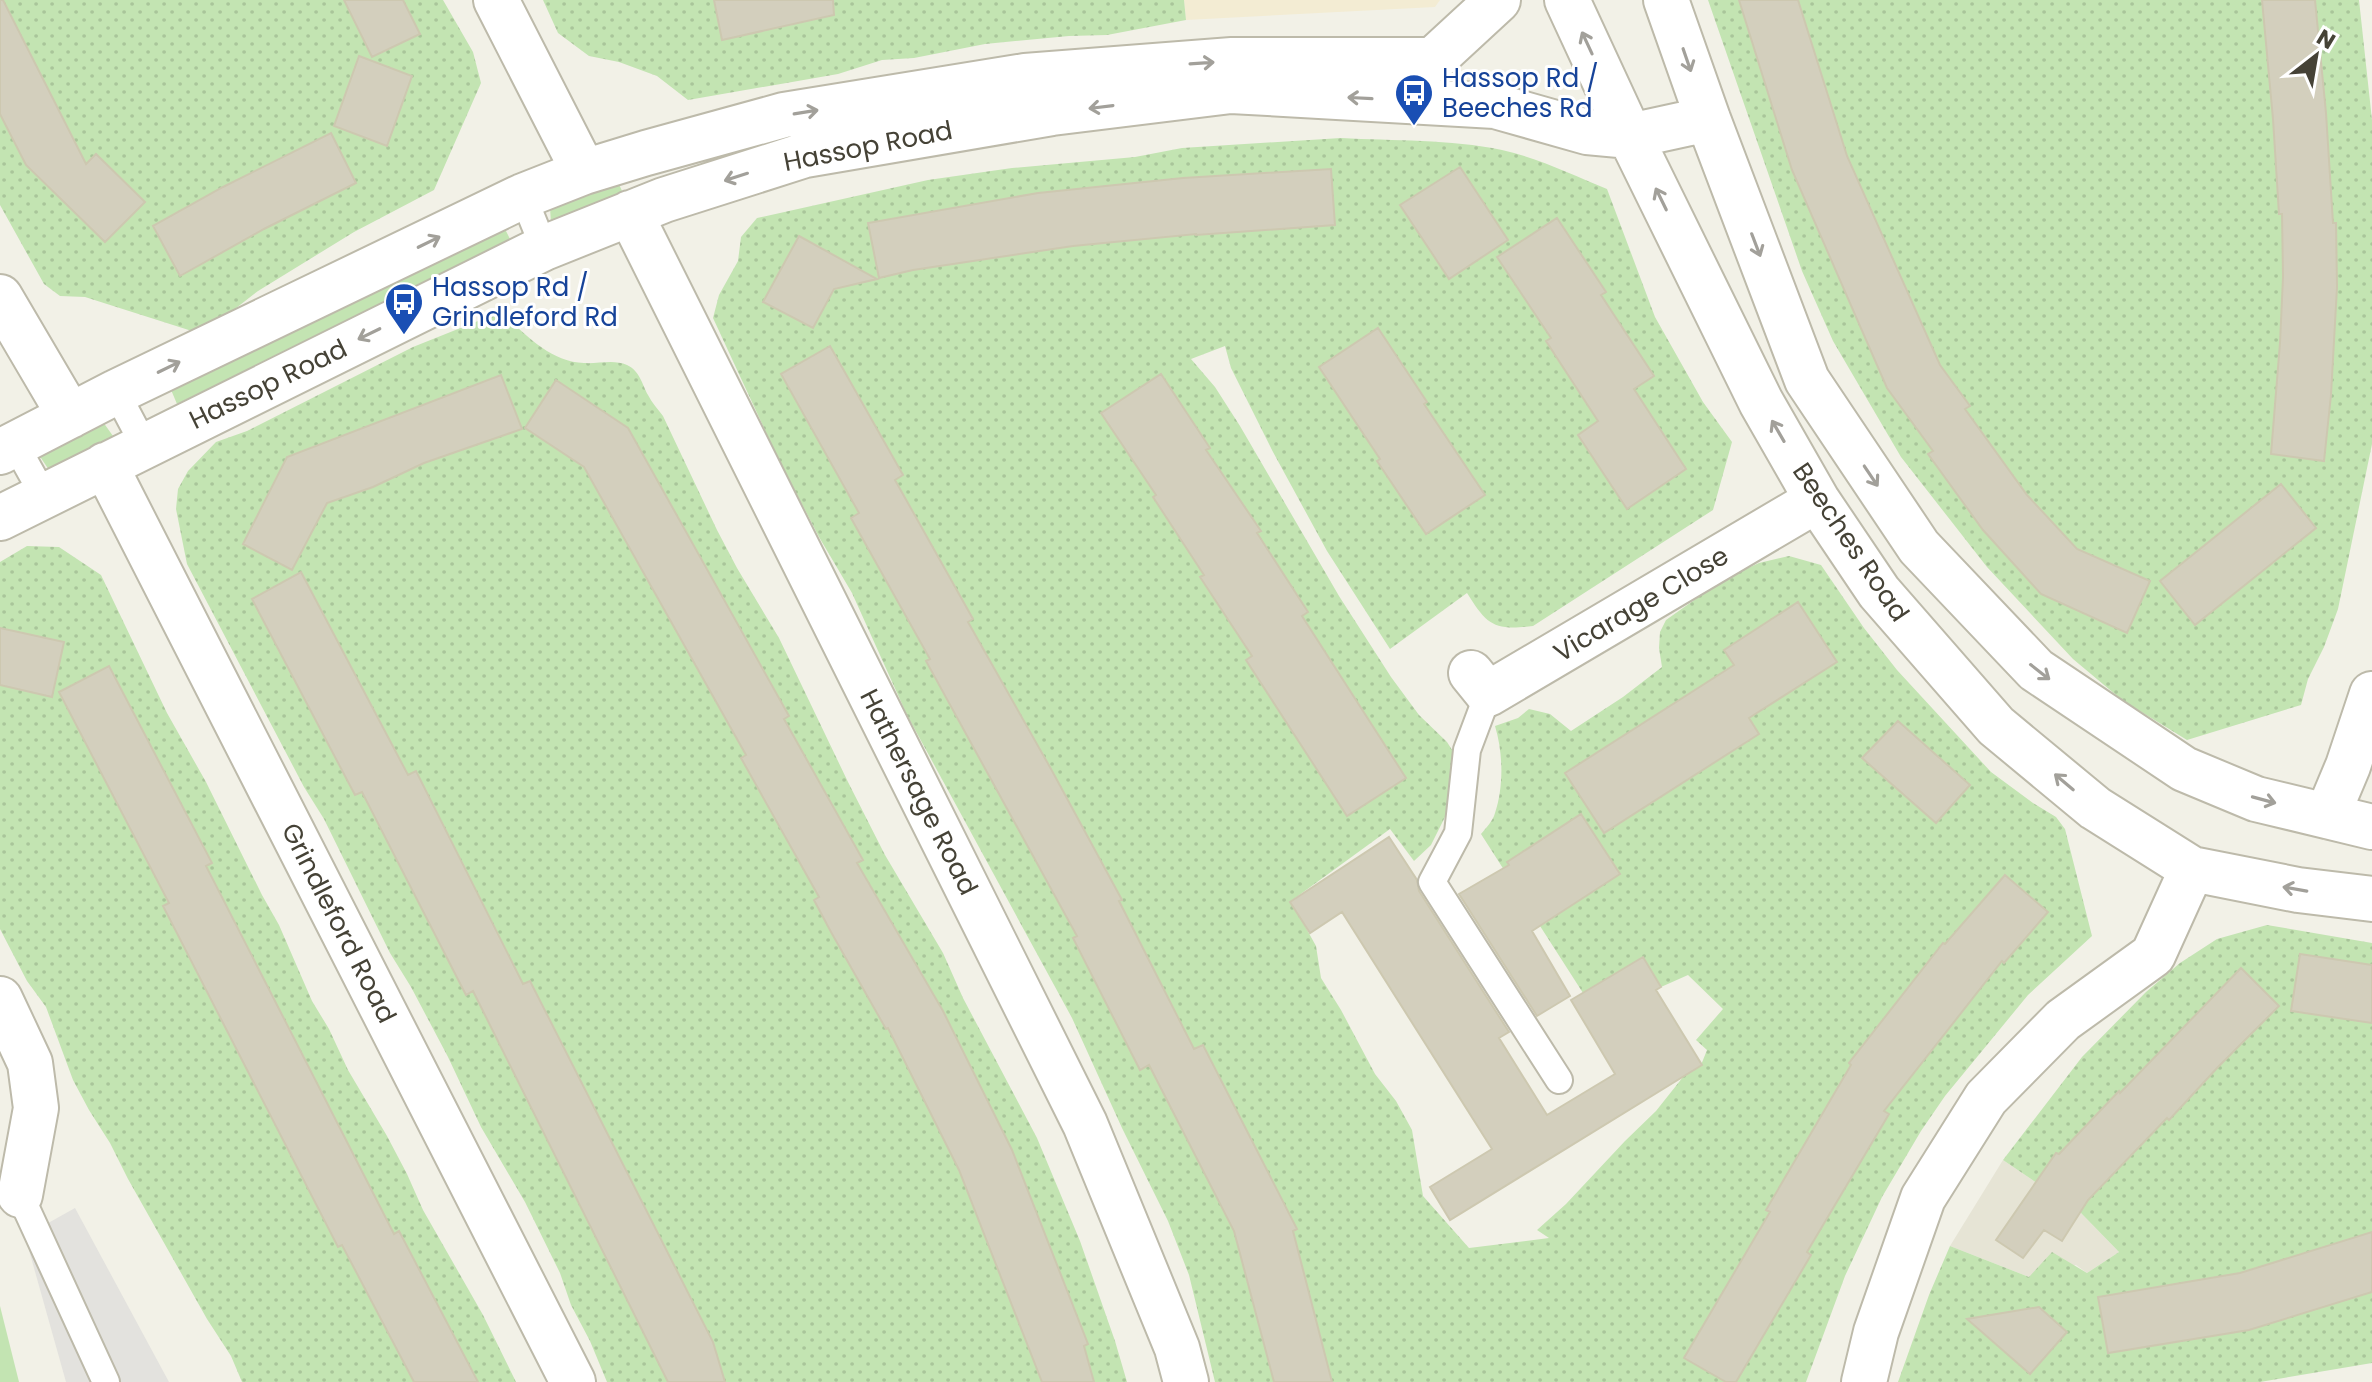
<svg xmlns="http://www.w3.org/2000/svg" width="2372" height="1382" viewBox="0 0 2372 1382" font-family="Poppins,sans-serif">
<style>
.residential{fill:#e6e4d5}
.commercial{fill:#f3ecd3}
.grass{fill:#c3e4b2}
.garden{fill:url(#garden-dots)}
.parking{fill:#e3e2de}
.building{fill:#d3cfbd;stroke:#cdc8b0;stroke-width:2}
.lines{fill:none;stroke-linecap:round;stroke-linejoin:round}
.service-casing{stroke:#bdbaaa;stroke-width:30}
.minor-casing{stroke:#bdbaaa;stroke-width:48}
.service{stroke:#fff;stroke-width:26}
.minor{stroke:#fff;stroke-width:44}
.oneway{stroke:#a2a09a}
.labels{text-anchor:middle;dominant-baseline:central;stroke-width:6;stroke-linejoin:round;paint-order:stroke}
.transit-label{font-size:26px;fill:#164399;stroke:#fff;text-anchor:start}
.street-label{font-size:26px;fill:#454236;stroke:#fff}
</style>
<defs>
<pattern id="garden-dots" width="8" height="8" patternUnits="userSpaceOnUse" patternTransform="scale(2)"><rect width="8" height="8" fill="#c3e4b2"/><path d="M2 2h.1M6 6h.1" fill="none" stroke="#a9c59a" stroke-width="1.8" stroke-linecap="round"/></pattern>
</defs>
<rect width="100%" height="100%" fill="#f2f1e7"/>
<path class="residential" d="M2003 1160 2081 1213 2119 1252 2087 1273 2076 1265 2029 1277 1950 1246Z"/>
<path class="commercial" d="M1184 0H1440L1435 7 1186 20Z"/>
<path class="grass" d="M618 182 626 200 551 224 550 207Z
M503 225 511 241 177 404 169 385Z
M103 422 113 436 49 470 39 455Z
M0 1306 19 1382H0Z"/>
<path class="garden" d="M0 0H443L473 52 481 83 434 190 354 232 258 291 231 312 195 332 85 297 60 296 44 284 0 205Z
M543 0H1184L1186 20 1107 35 1069 36 985 44 914 58 882 60 838 74 688 100 657 76 619 62 589 56 558 33Z
M1708 0H2359L2372 120V444L2338 609 2324 647 2308 679 2301 705 2187 740 2122 700 2073 659 1987 567 1901 457 1833 341 1802 271Z
M1341 138C1394 141 1450 139 1502 150 1538 158 1573 175 1607 189L1655 317 1703 402 1732 442 1713 510 1533 626C1494 631 1487 625 1467 593L1390 649 1327 551 1273 452 1231 368 1225 346 1191 359 1215 387 1240 426 1339 596 1391 677 1419 715 1447 742 1456 756 1452 803 1431 845 1414 861 1390 829 1291 901 1316 946 1321 978 1341 1010 1375 1074 1396 1101 1412 1130 1423 1196 1469 1248 1549 1238 1537 1230 1566 1204 1625 1141 1656 1111 1683 1077 1701 1065 1707 1050 1696 1040 1723 1009 1688 975 1661 987 1643 957 1583 993 1481 834C1486 828 1493 821 1495 813 1504 786 1503 752 1495 726L1518 718 1529 709 1550 714 1571 731 1623 697 1662 667 1659 648 1660 632 1666 620 1724 579 1759 563 1789 556 1821 565 1864 628 1897 670 1991 772 2033 803 2056 817 2065 829 2092 936 2028 995 1945 1096 1921 1131 1882 1197 1845 1276 1806 1382H1215L1189 1275 1168 1221 1122 1128 1072 1018 907 715 852 593 819 537 776 454 713 318 719 295 738 261 741 237 757 218 928 180 1012 168 1135 157 1182 148Z
M505 315C526 336 552 362 584 363 598 364 614 359 627 365 640 371 642 384 648 395 652 403 658 409 663 416L717 530 737 568 779 638 848 782 885 855 943 953 963 998 1037 1138 1080 1241 1115 1341 1127 1382H607L590 1341 571 1305 560 1273 525 1202 481 1127 448 1057 411 987 390 953 324 819 304 787 187 564 176 509 178 489 188 471 216 442 247 431 413 347 488 317Z
M27 546 59 547 101 575 167 713 206 782 262 895 279 925 312 1001 329 1029 348 1070 387 1136 407 1174 423 1210 483 1315 516 1382H242L231 1356 207 1319 128 1179 110 1143 89 1110 73 1080 46 1007 27 981 0 929V562Z
M2267 925 2372 943V1363L2260 1382H1898L1929 1295 1950 1246 2029 1277 2052 1252 2087 1273 2119 1252 2081 1213 2003 1160 2082 1057 2146 992 2180 963 2217 939Z"/>
<path class="parking" d="M75 1208 169 1382H66L25 1236Z"/>
<path class="building" d="M0 0H3L86 164 96 154 145 202 105 242 26 165 0 114Z
M344 0H403L420 34 372 57Z
M714 0H833L834 15 722 40Z
M1739 0H1798L1847 156 1940 365 1970 406 1965 409 2027 495 2077 549 2150 581 2127 633 2041 594 1983 530 1928 454 1933 451 1887 388 1792 170Z
M2262 0H2315L2326 113 2333 223H2336L2337 287 2331 395 2324 461 2271 454 2280 343 2283 277 2282 214H2279L2273 119Z
M359 56 412 76 387 146 334 126Z
M331 133 356 183 264 229 180 276 153 226 223 187Z
M1460 167 1508 240 1449 279 1400 205Z
M1331 169 1335 225 1196 235V234L1073 246 913 270 879 278 868 223 1038 193 1183 178Z
M1557 218 1606 292 1601 295 1654 376 1634 389 1686 469 1627 509 1578 435 1598 421 1546 341 1551 338 1497 257Z
M799 236 877 279 834 289 813 328 763 302Z
M1378 328 1427 402 1424 404 1485 495 1426 534 1377 461 1380 459 1319 367Z
M830 346 903 475 895 480 973 619 968 622 1051 769 1122 900 1119 901 1194 1049 1203 1045 1297 1229 1293 1231 1332 1382H1274L1234 1231 1149 1065 1140 1070 1073 938 1077 936 926 661 930 659 851 518 859 513 781 374Z
M1161 374 1210 448 1206 450 1261 531 1257 533 1308 612 1302 616 1406 778 1347 816 1246 660 1252 656 1200 577 1204 575 1153 497 1156 495 1101 413Z
M501 375 522 429 424 463 373 487 327 503 292 570 243 544 287 457Z
M556 380 628 428 789 716 784 719 863 860 857 863 943 1011 1012 1150 1088 1344 1084 1346 1094 1382H1042L959 1170 888 1028 886 1029 831 932 814 900 819 897 741 758 746 755 584 467 525 428Z
M2281 484 2316 528 2195 625 2160 581Z
M301 572 408 775 416 771 523 984 530 981 713 1342 725 1382H668L473 991 466 995 362 792 355 795 305 700 252 599Z
M1798 602 1837 662 1749 718 1759 734 1604 833 1565 773 1734 665 1724 650Z
M0 628 64 642 52 697 0 685Z
M109 666 212 863 206 866 394 1234 399 1231 478 1382H414L342 1245 338 1247 163 906 169 903 59 692Z
M1898 721 1970 785 1936 823 1862 758Z
M1581 814 1620 874 1532 931 1570 996 1537 1016 1459 894 1509 865 1507 862Z
M1389 837 1417 880 1419 891 1509 1032 1499 1038 1547 1115 1615 1074 1571 1000 1643 957 1661 987 1656 990 1702 1065 1450 1220 1430 1187 1492 1149 1342 912 1310 933 1290 902Z
M2005 875 2048 912 2004 963 2002 961 1884 1111 1889 1114 1807 1252 1811 1255 1736 1382H1726L1684 1358 1770 1212 1766 1210 1851 1065 1849 1063 1943 943 1945 944Z
M2300 954 2372 965V1023L2291 1011Z
M2241 968 2279 1006 2218 1067 2169 1120 2167 1118 2088 1200 2062 1241 2044 1230 2023 1258 1996 1240 2056 1153 2059 1154 2119 1091 2120 1093Z
M2372 1232V1292L2249 1330 2108 1353 2098 1297 2240 1273Z
M2039 1307 2067 1332 2030 1374 1967 1319Z"/>
<g class="lines">
<defs>
<path id="service" d="M523 196 544 248
M116 392 144 445
M15 444 44 496
M1488 694 1467 750 1458 833 1432 882 1559 1080
M20 1195 106 1382"/>
<path id="minor" d="M496 0 584 172
M1567 0 1630 136 1761 402 1817 500 1879 592 1996 726 2095 808 2192 869 2298 890 2372 899
M1666 0 1708 119 1807 380 1919 547 2036 670 2184 769 2256 799 2372 827
M630 213 1085 1124 1177 1348 1186 1382
M0 297 70 416
M0 452 116 392 523 196 584 172 646 153 784 115 1025 76 1232 60H1433L1498 0
M105 465 573 1382
M0 518 544 248 664 200 805 155 1052 113 1231 91 1495 106 1587 132 1630 136 1708 119
M1471 673 1488 694 1817 500
M2327 816 2348 766 2372 694
M0 999 30 1063 36 1108 20 1195
M1864 1382 1876 1332 1923 1198 1986 1098 2063 1020 2153 955 2192 869"/>
</defs>
<use href="#service" class="service-casing"/>
<use href="#minor" class="minor-casing"/>
<use href="#service" class="service"/>
<use href="#minor" class="minor"/>
</g>
<defs><path id="oneway-shaft" d="M-6 0H5M1.5-3L5.5 0L1.5 3" fill="none" stroke-width="1.6" stroke-linecap="round" stroke-linejoin="round" transform="scale(2)"/></defs>
<g class="oneway">
<use href="#oneway-shaft" transform="translate(1587 43) rotate(-115)"/>
<use href="#oneway-shaft" transform="translate(1687 60) rotate(71)"/>
<use href="#oneway-shaft" transform="translate(1202 63) rotate(-4)"/>
<use href="#oneway-shaft" transform="translate(1360 98) rotate(-177)"/>
<use href="#oneway-shaft" transform="translate(1101 107) rotate(173)"/>
<use href="#oneway-shaft" transform="translate(806 112) rotate(-9)"/>
<use href="#oneway-shaft" transform="translate(736 177) rotate(162)"/>
<use href="#oneway-shaft" transform="translate(1661 199) rotate(-116)"/>
<use href="#oneway-shaft" transform="translate(429 242) rotate(-26)"/>
<use href="#oneway-shaft" transform="translate(1756 245) rotate(69)"/>
<use href="#oneway-shaft" transform="translate(369 334) rotate(154)"/>
<use href="#oneway-shaft" transform="translate(169 367) rotate(-26)"/>
<use href="#oneway-shaft" transform="translate(1778 431) rotate(-120)"/>
<use href="#oneway-shaft" transform="translate(1871 476) rotate(56)"/>
<use href="#oneway-shaft" transform="translate(2040 672) rotate(38)"/>
<use href="#oneway-shaft" transform="translate(2064 782) rotate(-140)"/>
<use href="#oneway-shaft" transform="translate(2264 800) rotate(15)"/>
<use href="#oneway-shaft" transform="translate(2295 889) rotate(-170)"/>
</g>
<defs>
<symbol id="bus-pin" viewBox="-11 -11 22 30"><path d="M0 17L-7.5 6A9.5 9.5 0 1 1 7.5 6Z" fill="#1a4fb4" stroke="#fff"/><path d="M-5-6H5V4H4V6H2V4H-2V6H-4V4H-5ZM-3.5-4V0h7V-4ZM-3.5 1.2v1.5H-2V1.2ZM2 1.2v1.5H3.5V1.2Z" fill="#fff"/></symbol>
</defs>
<g fill-rule="evenodd">
<use href="#bus-pin" x="1392" y="71" width="44" height="60"/>
<use href="#bus-pin" x="382" y="280" width="44" height="60"/>
</g>
<g class="labels">
<g class="transit-label">
<text x="1442" y="78">Hassop Rd /<tspan x="1442" dy="30">Beeches Rd</tspan></text>
<text x="432" y="287">Hassop Rd /<tspan x="432" dy="30">Grindleford Rd</tspan></text>
</g>
<g class="street-label">
<text transform="translate(868 146) rotate(-11)">Hassop Road</text>
<text transform="translate(268 384) rotate(-26)">Hassop Road</text>
<text transform="translate(1851 542) rotate(56)">Beeches Road</text>
<text transform="translate(1641 604) rotate(-31)">Vicarage Close</text>
<text transform="translate(919 792) rotate(63)">Hathersage Road</text>
<text transform="translate(339 923) rotate(63)">Grindleford Road</text>
</g>
</g>
<g transform="translate(2316 56) rotate(31)" stroke="#ffffff" stroke-width="6" paint-order="stroke">
<path d="M0-6L14 30L0 20L-14 30Z" fill="#454236"/>
<text y="-12" font-size="22" font-weight="bold" text-anchor="middle" fill="#454236">N</text>
</g>
</svg>
